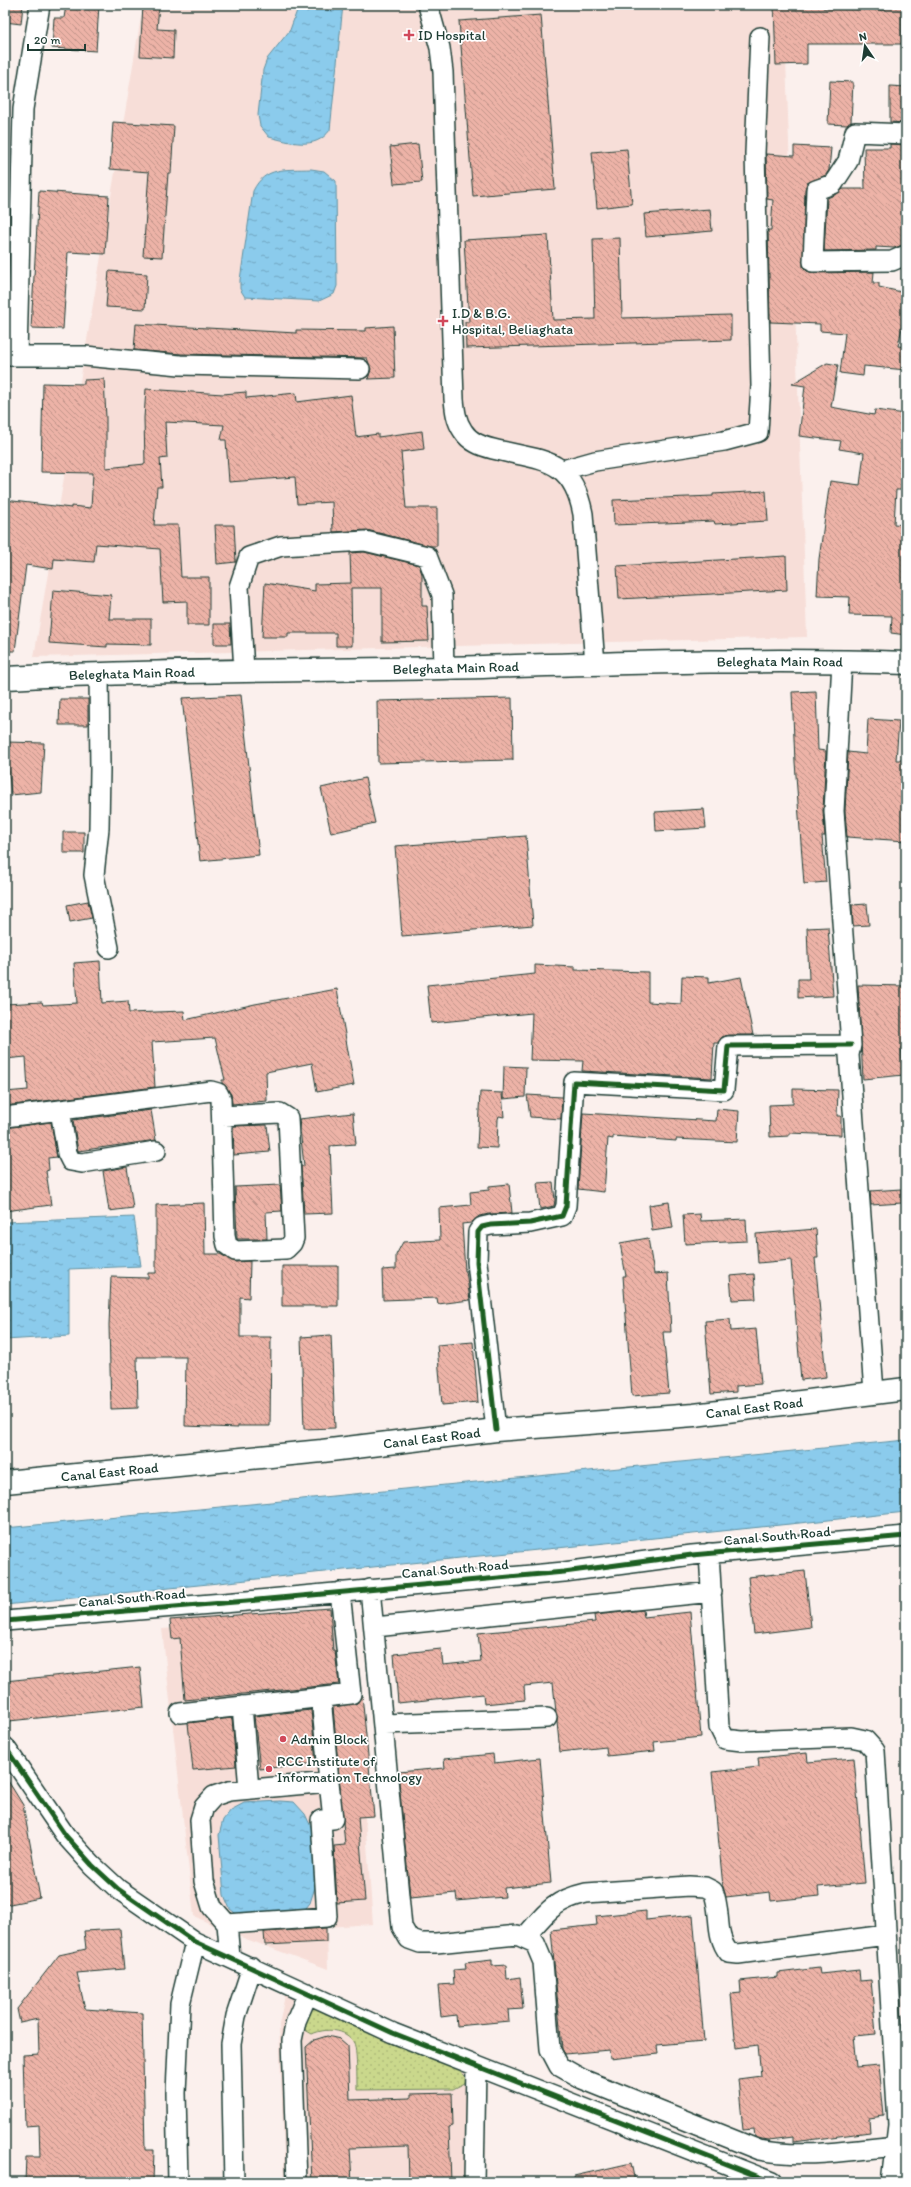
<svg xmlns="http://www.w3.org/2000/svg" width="911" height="2187" viewBox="0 0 911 2187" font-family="Itim,sans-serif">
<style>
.built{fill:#f7ded8}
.park{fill:url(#park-dots);stroke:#748a60}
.water{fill:url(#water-ripples);stroke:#6092a2}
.building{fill:url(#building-back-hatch);stroke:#1f3d34}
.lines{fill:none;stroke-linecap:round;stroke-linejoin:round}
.minor-casing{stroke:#1f3d34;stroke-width:22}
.major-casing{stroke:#1f3d34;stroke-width:25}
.minor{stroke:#fff;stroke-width:19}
.major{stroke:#fff;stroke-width:22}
.cycleway-casing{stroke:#fff;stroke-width:8}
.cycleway{stroke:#1b5e20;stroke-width:5}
.poi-dot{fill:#d1495b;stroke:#fff;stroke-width:1.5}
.labels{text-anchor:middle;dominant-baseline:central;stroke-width:3.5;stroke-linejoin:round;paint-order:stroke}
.poi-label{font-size:14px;fill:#1f3d34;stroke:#fff;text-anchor:start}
.street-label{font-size:14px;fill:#1f3d34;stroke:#fff}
</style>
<defs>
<pattern id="park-dots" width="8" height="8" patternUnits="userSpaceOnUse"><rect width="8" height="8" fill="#cad88c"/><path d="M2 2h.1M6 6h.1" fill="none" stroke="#adba79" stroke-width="1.8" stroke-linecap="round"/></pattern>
<pattern id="water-ripples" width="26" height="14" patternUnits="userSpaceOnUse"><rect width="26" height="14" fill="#8bcbec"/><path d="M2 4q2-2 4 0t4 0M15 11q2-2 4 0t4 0" fill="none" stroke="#71a6c0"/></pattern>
<pattern id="building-back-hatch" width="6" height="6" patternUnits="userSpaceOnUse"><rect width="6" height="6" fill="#edb3a7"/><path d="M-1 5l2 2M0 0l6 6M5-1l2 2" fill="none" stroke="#bf9389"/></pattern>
</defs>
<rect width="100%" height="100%" fill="#fbf0ed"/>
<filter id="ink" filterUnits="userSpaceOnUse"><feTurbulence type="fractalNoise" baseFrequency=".025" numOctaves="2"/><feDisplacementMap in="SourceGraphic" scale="8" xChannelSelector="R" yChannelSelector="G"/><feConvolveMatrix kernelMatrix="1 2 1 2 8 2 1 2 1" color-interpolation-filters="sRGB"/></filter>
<g filter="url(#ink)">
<path class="built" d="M143 5H784L807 637 34 657Z
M342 1616 356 1697 373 1924 327 1927 328 1969 227 1932 194 1916 162 1629Z
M285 1995 303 2003H318L465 2071 468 2076V2182H285L279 2025Z"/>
<path class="park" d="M316 2006 457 2066 466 2078 465 2083 453 2089 357 2090C357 2081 357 2049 354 2043 346 2028 325 2028 312 2034L305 2030 303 2026 309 2008Z"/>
<path class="water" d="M299 5H343L330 130C315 151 290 142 269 137L260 126 258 115 263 70 267 59 290 30Z
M311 169 324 171 336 181 337 286 334 294 319 301 245 297 240 289V280L253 191C265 166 286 170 311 169Z
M134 1217 141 1266 69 1269V1336L5 1340V1222Z
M906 1440V1512L5 1605V1528Z
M280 1801 294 1802 305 1814 312 1829 316 1884 310 1903 302 1913 239 1916 230 1909 224 1895 219 1835 223 1820 231 1810 244 1803Z
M681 2177 703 2181 704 2182H668L669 2179Z"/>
<path class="building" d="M5 5H23L21 24 5 22Z
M66 5H99L96 51 52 48 54 18H64Z
M143 5H159L157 29 174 30 173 58 140 56Z
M774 5H823V8L885 10V5H902V44H807V64L776 65Z
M541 15 555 189 473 196 459 21Z
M830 81 853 82 851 122 847 125 828 124Z
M890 86 906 87V123L890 122Z
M113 122 174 126 171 173H168L162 257 143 256 149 172 110 169Z
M418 144 422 182 394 184 390 147Z
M890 144 906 145V244L894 248 876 247V250L824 251 827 198 837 194 843 189H865L864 148H890Z
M794 146 831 148 829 170 826 175 807 183 805 189 803 267 807 271 813 273 874 272 873 283H879V287L906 293V309L898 346 906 347V370L864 366 863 376 840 373 845 333 820 331V324L770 322 768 230H771L773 200 767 199 766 154 794 156Z
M627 149 632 204 597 208 592 152Z
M39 191 109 196 105 254 68 252 63 329 31 328Z
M710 209 712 231 646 237 644 214Z
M548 235 553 320 595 319 593 239 620 238 622 318 731 315V340L466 348 465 322H469L464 240Z
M109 271 147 274 145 309 106 307Z
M136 324 296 333V330L366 331V328L393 326 395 378 368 379 371 369 367 358 181 354 134 350Z
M827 363 838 365 831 407 874 415 875 410 906 414 904 468 901 490H896L894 524 906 525V635L891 633 892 616 849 615 850 597 817 596 819 559 830 481 860 485 864 453 839 449 841 441 799 436 805 386 792 384Z
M104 379 106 418V468L145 464 144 418 146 389 223 394 246 392V398L296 393 297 402 351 395 356 437 378 434V437L422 431 424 449 401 452 406 508H437V546H430L367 530 333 532 332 502 297 504 295 477 229 482 226 440H221L224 425 165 422 167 458 160 459 162 487H157L154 525H178L181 577H209V625H187V601L163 602 160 549 96 544 94 562 54 559 53 569 26 565 15 651H5V500L71 508V506L91 508 93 473 41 472 43 383 84 384V380Z
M766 491 768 521 715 524 714 521 614 525 613 500 713 496V494Z
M215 525H234L236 562 217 564Z
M364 552 419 565 422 574V606H427L429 641 382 642V588H351L352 646H336V633H288V637H262L265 583 315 591V584L351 583 350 553Z
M786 556 787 590 619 599 617 566Z
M53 590 111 595 109 619H151V645L107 644V647L49 643Z
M214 624H230L231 644H214Z
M816 691 818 750 826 751 823 811 825 836H822L826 882 804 884 795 762 792 692Z
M241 695 259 855 200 861 182 698Z
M512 698 513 760 378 763 377 701Z
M60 699H88V725H59Z
M868 719 899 721 896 760H906V841L847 837 845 811 848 752 866 754Z
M6 742 44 743 41 792 11 795Z
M365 778 375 823 331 833 321 788Z
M704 809 706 828 656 831 655 812Z
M63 832H84V853H63Z
M526 836 533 925 402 936 395 846Z
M88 901 92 918 70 922 67 905Z
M867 904 869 925 853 926 852 905Z
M828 927 833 996 798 998V979H809L807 928Z
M100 961 102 1003 128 1001 129 1013 184 1011 185 1020 255 1004 337 989 354 1085 317 1092 312 1063 266 1072 267 1101 232 1104 231 1094 222 1083V1080H225L215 1038 152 1042 155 1087 5 1106V1092L28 1090 26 1057 5 1059V1004L42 1002 43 1005 77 1003 74 963Z
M535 965 575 967V970L648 972V1002L681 1004 682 976 709 977V983L741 977 753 1035H728L722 1037 718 1043H714L712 1078 582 1071 583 1061 530 1060 532 1013 431 1023 427 985 535 974Z
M858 985 906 986V1046L901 1047 904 1075 863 1079Z
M504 1066 526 1067 525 1097 503 1099Z
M793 1089 838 1090 837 1116H841V1135L789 1133V1136L770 1137 769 1105 793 1104Z
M480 1092 502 1093 504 1117 499 1116 498 1119 497 1148 477 1147Z
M527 1095 562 1097 561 1119 530 1117Z
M717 1109 739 1111 737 1142 676 1139V1141L613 1136V1139L608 1138 604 1192 578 1189 583 1113 716 1121Z
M151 1110 156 1140 78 1151 73 1120Z
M353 1113 356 1144 330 1146 333 1213 304 1214 301 1166H304L299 1119Z
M51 1122 57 1157 48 1158 49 1170 46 1171 51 1205 5 1211V1128Z
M267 1125 270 1152 234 1155 233 1126Z
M127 1167 133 1208 109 1211 103 1171Z
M553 1182 555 1200 554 1206 540 1209 537 1183Z
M509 1184 512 1213 489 1214 479 1216 471 1223 462 1224 465 1271H466L470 1300 438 1304 437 1298 383 1300 382 1270 396 1269V1255L403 1242 440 1240 439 1208 471 1205 470 1192 489 1190V1186Z
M280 1185 282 1211 266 1212 267 1239H237L235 1187Z
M901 1189 902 1203 871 1205 870 1191Z
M669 1202 673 1228 652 1231 649 1205Z
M204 1203 205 1254H220L235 1262 250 1261 249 1298 240 1297V1337H271L270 1426H238V1428L185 1426 186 1357H137L138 1408 111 1409 109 1325 111 1277 148 1278V1273H156V1205Z
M700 1214 701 1221 746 1219 747 1241 685 1244 683 1215Z
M816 1229 818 1258H815L826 1377 801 1380 791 1260 758 1263 756 1234Z
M648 1238 654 1274 668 1273 671 1332H663L669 1393 632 1396 623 1276H626L620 1243Z
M282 1266H338V1306H282Z
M754 1274 756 1299 732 1300 730 1276Z
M730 1319 731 1331 756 1329 761 1384 736 1386V1392L711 1394 705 1321Z
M331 1335 335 1428 304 1429 301 1337Z
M473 1342 478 1402 442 1405 437 1345Z
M805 1571 811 1627 754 1634 748 1577Z
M330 1608 333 1651H335L339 1684 185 1700 180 1638 172 1639 170 1620Z
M643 1610 644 1617 690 1612 701 1737 654 1742 655 1751 607 1756 606 1747 560 1752 553 1683 524 1686 525 1700 484 1704 483 1694 398 1703 394 1654 441 1649 443 1665 481 1661 478 1633 595 1622 594 1615Z
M140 1667 144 1707 9 1721 5 1681Z
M362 1695 374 1816 358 1817 365 1901 337 1903 334 1846 345 1845 333 1707 357 1703Z
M311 1710 316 1763 260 1769 254 1716Z
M232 1718 236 1766 193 1770 188 1723Z
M807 1753 808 1762 854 1758 865 1883 818 1887 819 1896 771 1901 770 1892 726 1897 723 1887 712 1772 759 1767 758 1758Z
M493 1754 494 1763 540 1758 551 1883 504 1888 505 1897 478 1899 457 1901 456 1893 410 1897 398 1772 445 1768 444 1759Z
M5 1776 23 1805 40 1898 5 1905Z
M646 1911V1920L693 1915 704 2041 657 2045 658 2054 610 2059 609 2050 565 2054 562 2049 551 1930 597 1925 596 1916Z
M326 1928V1942L265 1945 264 1932Z
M120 1929 124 1969 77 1973 85 2009 142 2013 145 2150H154L153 2182H25L26 2157H40L39 2125 25 2126 23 2055 39 2054 38 2019 20 2023 17 2009 59 1955 86 1949 84 1931Z
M492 1960V1966L506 1965 507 1979 520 1977 523 2009 508 2010 509 2021 457 2026 456 2015 441 2017 438 1985 454 1984 453 1970 466 1969 465 1963Z
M819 1968 820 1974 859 1970 860 1981 871 1980 876 2034 853 2036 856 2067 879 2065 884 2116 869 2118 870 2132 793 2142V2137L769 2140 762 2139 755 2137 754 2129 743 2130 738 2079 761 2076 758 2045 736 2048 731 1994 741 1993 740 1981 778 1977V1973Z
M327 2036 340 2039 348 2046 350 2100 411 2098V2094L452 2093 453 2126 449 2127 451 2182H409L408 2146 350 2148 352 2182H312L306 2047 314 2040Z
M631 2163 635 2182H575L574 2176Z"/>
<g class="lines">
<defs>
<path id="minor" d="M428 5 440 48 443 72 454 399C455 410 456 421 463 431 470 442 481 446 493 449 541 461 572 456 583 514L595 664
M906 134 855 132 848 161 833 184 816 190 813 262 892 261 906 255
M5 356H17L23 109 40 5
M17 356H85L180 365 360 369
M563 470 595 461 724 441 758 432 761 386 755 153 760 37
M842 661 834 811 851 1045 849 1055 874 1392
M244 671 239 587 249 557 281 546 365 541 427 556 442 595 444 668
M99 673 100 769 99 828 94 875 109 948
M60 1110 67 1153 71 1161 82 1163 156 1151
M5 1117 211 1091 218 1093 221 1099 225 1236 227 1245 235 1251 286 1249 292 1243 294 1238 288 1118 280 1113 222 1116
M496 1430 477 1262 478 1232 482 1227 491 1225 530 1223 562 1216 566 1206 574 1082 724 1090 728 1046 851 1045
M709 1553 719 1727 725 1739 742 1741 851 1737 865 1740 875 1751 898 2124 891 2182
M370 1589 402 1927 409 1939 420 1943H436L517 1935 535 1943 543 1962 550 2049 559 2066 582 2079 759 2150C804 2159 851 2150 896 2146
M5 1621 247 1601 564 1572 692 1555 906 1536
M375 1627 712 1592
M321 1698 329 1782
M242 1706 249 1789
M180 1713 351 1694 340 1592
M384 1724 547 1718
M5 1747 65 1835 92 1865 118 1889 195 1942 393 2033 772 2182
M227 1924 327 1917 321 1820 333 1819 329 1782 229 1791 214 1796 204 1807 200 1820 204 1881 212 1907 227 1924 230 1957
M524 1938C546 1913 552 1901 586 1893L689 1886 705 1887 713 1891C722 1911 714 1935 729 1953L738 1954 886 1935
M178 2182 176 2093 180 2004 195 1942
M234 2182 231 2044 236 2016 252 1967
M297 2182 292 2040 296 2021 308 1993
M474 2182 476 2066"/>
<g id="major">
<path id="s1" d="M5 678C151 670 298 671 444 668 598 664 752 658 906 663"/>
<path id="s2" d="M5 1482 322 1451 496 1430 694 1415 906 1389"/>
</g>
</defs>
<use href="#minor" class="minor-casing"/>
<use href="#major" class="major-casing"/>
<use href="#minor" class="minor"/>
<use href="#major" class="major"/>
<defs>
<path id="cycleway" d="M496 1430 477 1262 478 1232 482 1227 491 1225 530 1223 562 1216 566 1206 574 1082 724 1090 728 1046 851 1045
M5 1621 247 1601 564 1572 692 1555 906 1536
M5 1747 65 1835 92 1865 118 1889 195 1942 393 2033 772 2182"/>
</defs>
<use href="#cycleway" class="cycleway-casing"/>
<use href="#cycleway" class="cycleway"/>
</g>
</g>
<g class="poi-dot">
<path d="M407 29h4v4h4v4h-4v4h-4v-4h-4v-4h4z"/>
<path d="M441 315h4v4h4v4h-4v4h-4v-4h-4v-4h4z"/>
<circle cx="283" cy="1739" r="4"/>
<circle cx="269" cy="1769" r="4"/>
</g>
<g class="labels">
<g class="poi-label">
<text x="418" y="35">ID Hospital</text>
<text x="452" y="313">I.D &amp; B.G.<tspan x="452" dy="16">Hospital, Beliaghata</tspan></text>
<text x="291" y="1739">Admin Block</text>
<text x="277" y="1761">RCC Institute of<tspan x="277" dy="16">Information Technology</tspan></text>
</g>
<g class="street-label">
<text stroke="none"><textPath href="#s1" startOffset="775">Beleghata Main Road</textPath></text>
<text stroke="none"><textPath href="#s1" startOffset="451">Beleghata Main Road</textPath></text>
<text stroke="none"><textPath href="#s1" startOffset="127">Beleghata Main Road</textPath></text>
<text stroke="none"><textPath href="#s2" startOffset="753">Canal East Road</textPath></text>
<text stroke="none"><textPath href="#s2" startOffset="429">Canal East Road</textPath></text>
<text stroke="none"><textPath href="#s2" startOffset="105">Canal East Road</textPath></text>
<text transform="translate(777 1536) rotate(-5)">Canal South Road</text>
<text transform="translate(455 1569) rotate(-5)">Canal South Road</text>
<text transform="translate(132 1598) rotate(-5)">Canal South Road</text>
</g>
</g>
<rect width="911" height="2187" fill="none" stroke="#fff" stroke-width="20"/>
<rect x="10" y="10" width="891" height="2167" fill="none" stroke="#1f3d34" stroke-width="1.5" filter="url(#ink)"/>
<g transform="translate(865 46) rotate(347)" stroke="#ffffff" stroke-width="3" paint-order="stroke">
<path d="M0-3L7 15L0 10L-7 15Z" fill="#1f3d34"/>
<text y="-6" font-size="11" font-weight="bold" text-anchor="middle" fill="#1f3d34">N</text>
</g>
<path d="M28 44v6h57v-6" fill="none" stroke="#1f3d34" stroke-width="2"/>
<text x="34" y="44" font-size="12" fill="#1f3d34" stroke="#ffffff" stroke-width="3" paint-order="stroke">20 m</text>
</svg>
